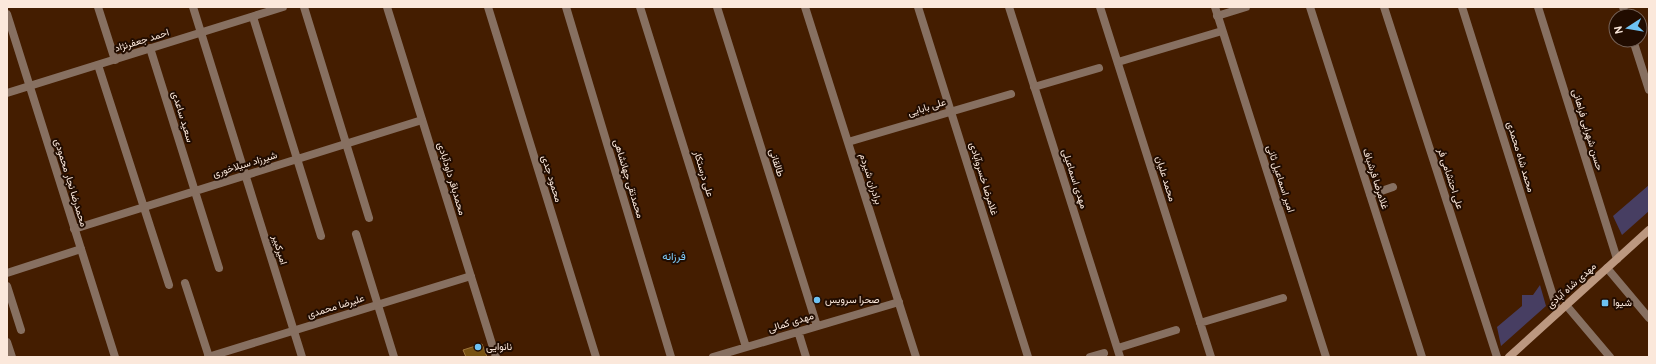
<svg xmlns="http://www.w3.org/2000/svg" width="1656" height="364" viewBox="0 0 1656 364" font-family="Overpass,Vazirmatn,sans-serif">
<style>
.green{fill:#473e62}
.building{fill:#785211;stroke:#9e763b}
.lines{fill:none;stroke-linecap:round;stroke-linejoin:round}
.minor{stroke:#877061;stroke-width:8}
.tertiary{stroke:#877061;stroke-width:8}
.secondary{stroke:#bc9880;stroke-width:8}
.poi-dot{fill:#6dc2f3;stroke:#210c00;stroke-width:1.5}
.labels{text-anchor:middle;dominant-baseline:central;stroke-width:4;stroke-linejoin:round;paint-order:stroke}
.street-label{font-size:10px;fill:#fbe8db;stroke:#210c00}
.poi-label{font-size:10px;fill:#fbe8db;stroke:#210c00;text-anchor:start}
.neighbourhood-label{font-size:11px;fill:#7fcdfa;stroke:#210c00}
</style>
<rect width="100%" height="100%" fill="#441d00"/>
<path class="green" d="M1649 185V211L1622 235 1613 216Z
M1540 285 1546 306 1501 346 1497 327 1522 306V295H1533Z"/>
<path class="building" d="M482 344 487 357H466L463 350Z"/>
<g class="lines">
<path class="minor" d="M98 7 115 60
M193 7 302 357
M304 7 369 218
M488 7 596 357
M566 7 671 357
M640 7 746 347
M717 7 817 326
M918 7 1028 357
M1009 7 1120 357
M1100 7 1211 357
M1215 7 1326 357
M1310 7 1422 357
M1384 7 1497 357
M1462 7 1558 312
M1538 7 1617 259
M253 17 321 236
M150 48 219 268
M98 65 169 285
M1370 195 1393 187
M74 229 422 120
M356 234 394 357
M1607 268 1649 318
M7 273 81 249
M185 283 209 357
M7 286 21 330
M1566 305 1610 357
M1200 323 1283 298
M798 331 806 357
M7 342 12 357
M1118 348 1176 330
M713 357 899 302
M1090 357 1104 353"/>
<path class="tertiary" d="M387 7 496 357
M805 7 916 357
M1623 7 1626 16
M7 14 115 357
M1217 16 1246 7
M1633 40 1649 90
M1118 62 1222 31
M1034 87 1099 68
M7 93 283 7
M848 142 1011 94
M208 357 471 276"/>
<path class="secondary" d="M1509 357 1649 230"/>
</g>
<g class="poi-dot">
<circle cx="817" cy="300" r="4"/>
<rect x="1601" y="299" width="8" height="8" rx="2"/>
<circle cx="478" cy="347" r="4"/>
</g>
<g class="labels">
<g class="street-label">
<text transform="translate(142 41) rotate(-17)">احمد جعفرنژاد</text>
<text transform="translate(927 108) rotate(-17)">علی بابایی</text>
<text transform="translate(182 117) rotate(73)">سعید ساعدی</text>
<text transform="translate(1587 130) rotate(73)">حسن شهرابی فراهانی</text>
<text transform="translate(1520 157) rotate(73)">محمد شاه محمدی</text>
<text transform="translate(776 163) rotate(72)">طالقانی</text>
<text transform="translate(245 165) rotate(-17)">شیرزاد سیلاخوری</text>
<text transform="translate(703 174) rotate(73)">علی درستکار</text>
<text transform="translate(451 179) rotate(73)">محمدباقر داودآبادی</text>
<text transform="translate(551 179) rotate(73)">محمود جدی</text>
<text transform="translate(628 179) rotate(73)">محمدتقی جهانشاهی</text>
<text transform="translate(870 179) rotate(72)">برادران شیردم</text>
<text transform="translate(983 179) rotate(73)">غلامرضا خسروآبادی</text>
<text transform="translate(1074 179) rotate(72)">مهدی اسماعیلی</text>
<text transform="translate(1165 179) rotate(73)">محمد علیان</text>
<text transform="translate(1280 179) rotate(72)">امیر اسماعیل ثانی</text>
<text transform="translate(1375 179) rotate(72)">غلامرضا فرشباف</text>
<text transform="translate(1450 179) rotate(72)">علی احتشامی فر</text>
<text transform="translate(70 183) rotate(73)">محمدرضا نجار محمودی</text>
<text transform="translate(279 250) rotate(73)">امیرکبیر</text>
<text transform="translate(1572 286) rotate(-42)">مهدی شاه آبادی</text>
<text transform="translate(336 307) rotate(-17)">علیرضا محمدی</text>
<text transform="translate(791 323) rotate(-17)">مهدی کمالی</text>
</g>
<g class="poi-label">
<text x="825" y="300">صحرا سرویس</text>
<text x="1613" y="303">شیوا</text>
<text x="486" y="347">نانوایی</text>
</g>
<g class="neighbourhood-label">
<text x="674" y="257">فرزانه</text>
</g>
</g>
<rect width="1656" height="364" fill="none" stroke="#fbe8db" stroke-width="16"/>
<g transform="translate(1628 28) rotate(258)"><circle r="19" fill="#210c00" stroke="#786458"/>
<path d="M0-3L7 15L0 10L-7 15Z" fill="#6dc2f3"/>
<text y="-6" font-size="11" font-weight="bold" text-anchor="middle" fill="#fbe8db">N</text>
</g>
</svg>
